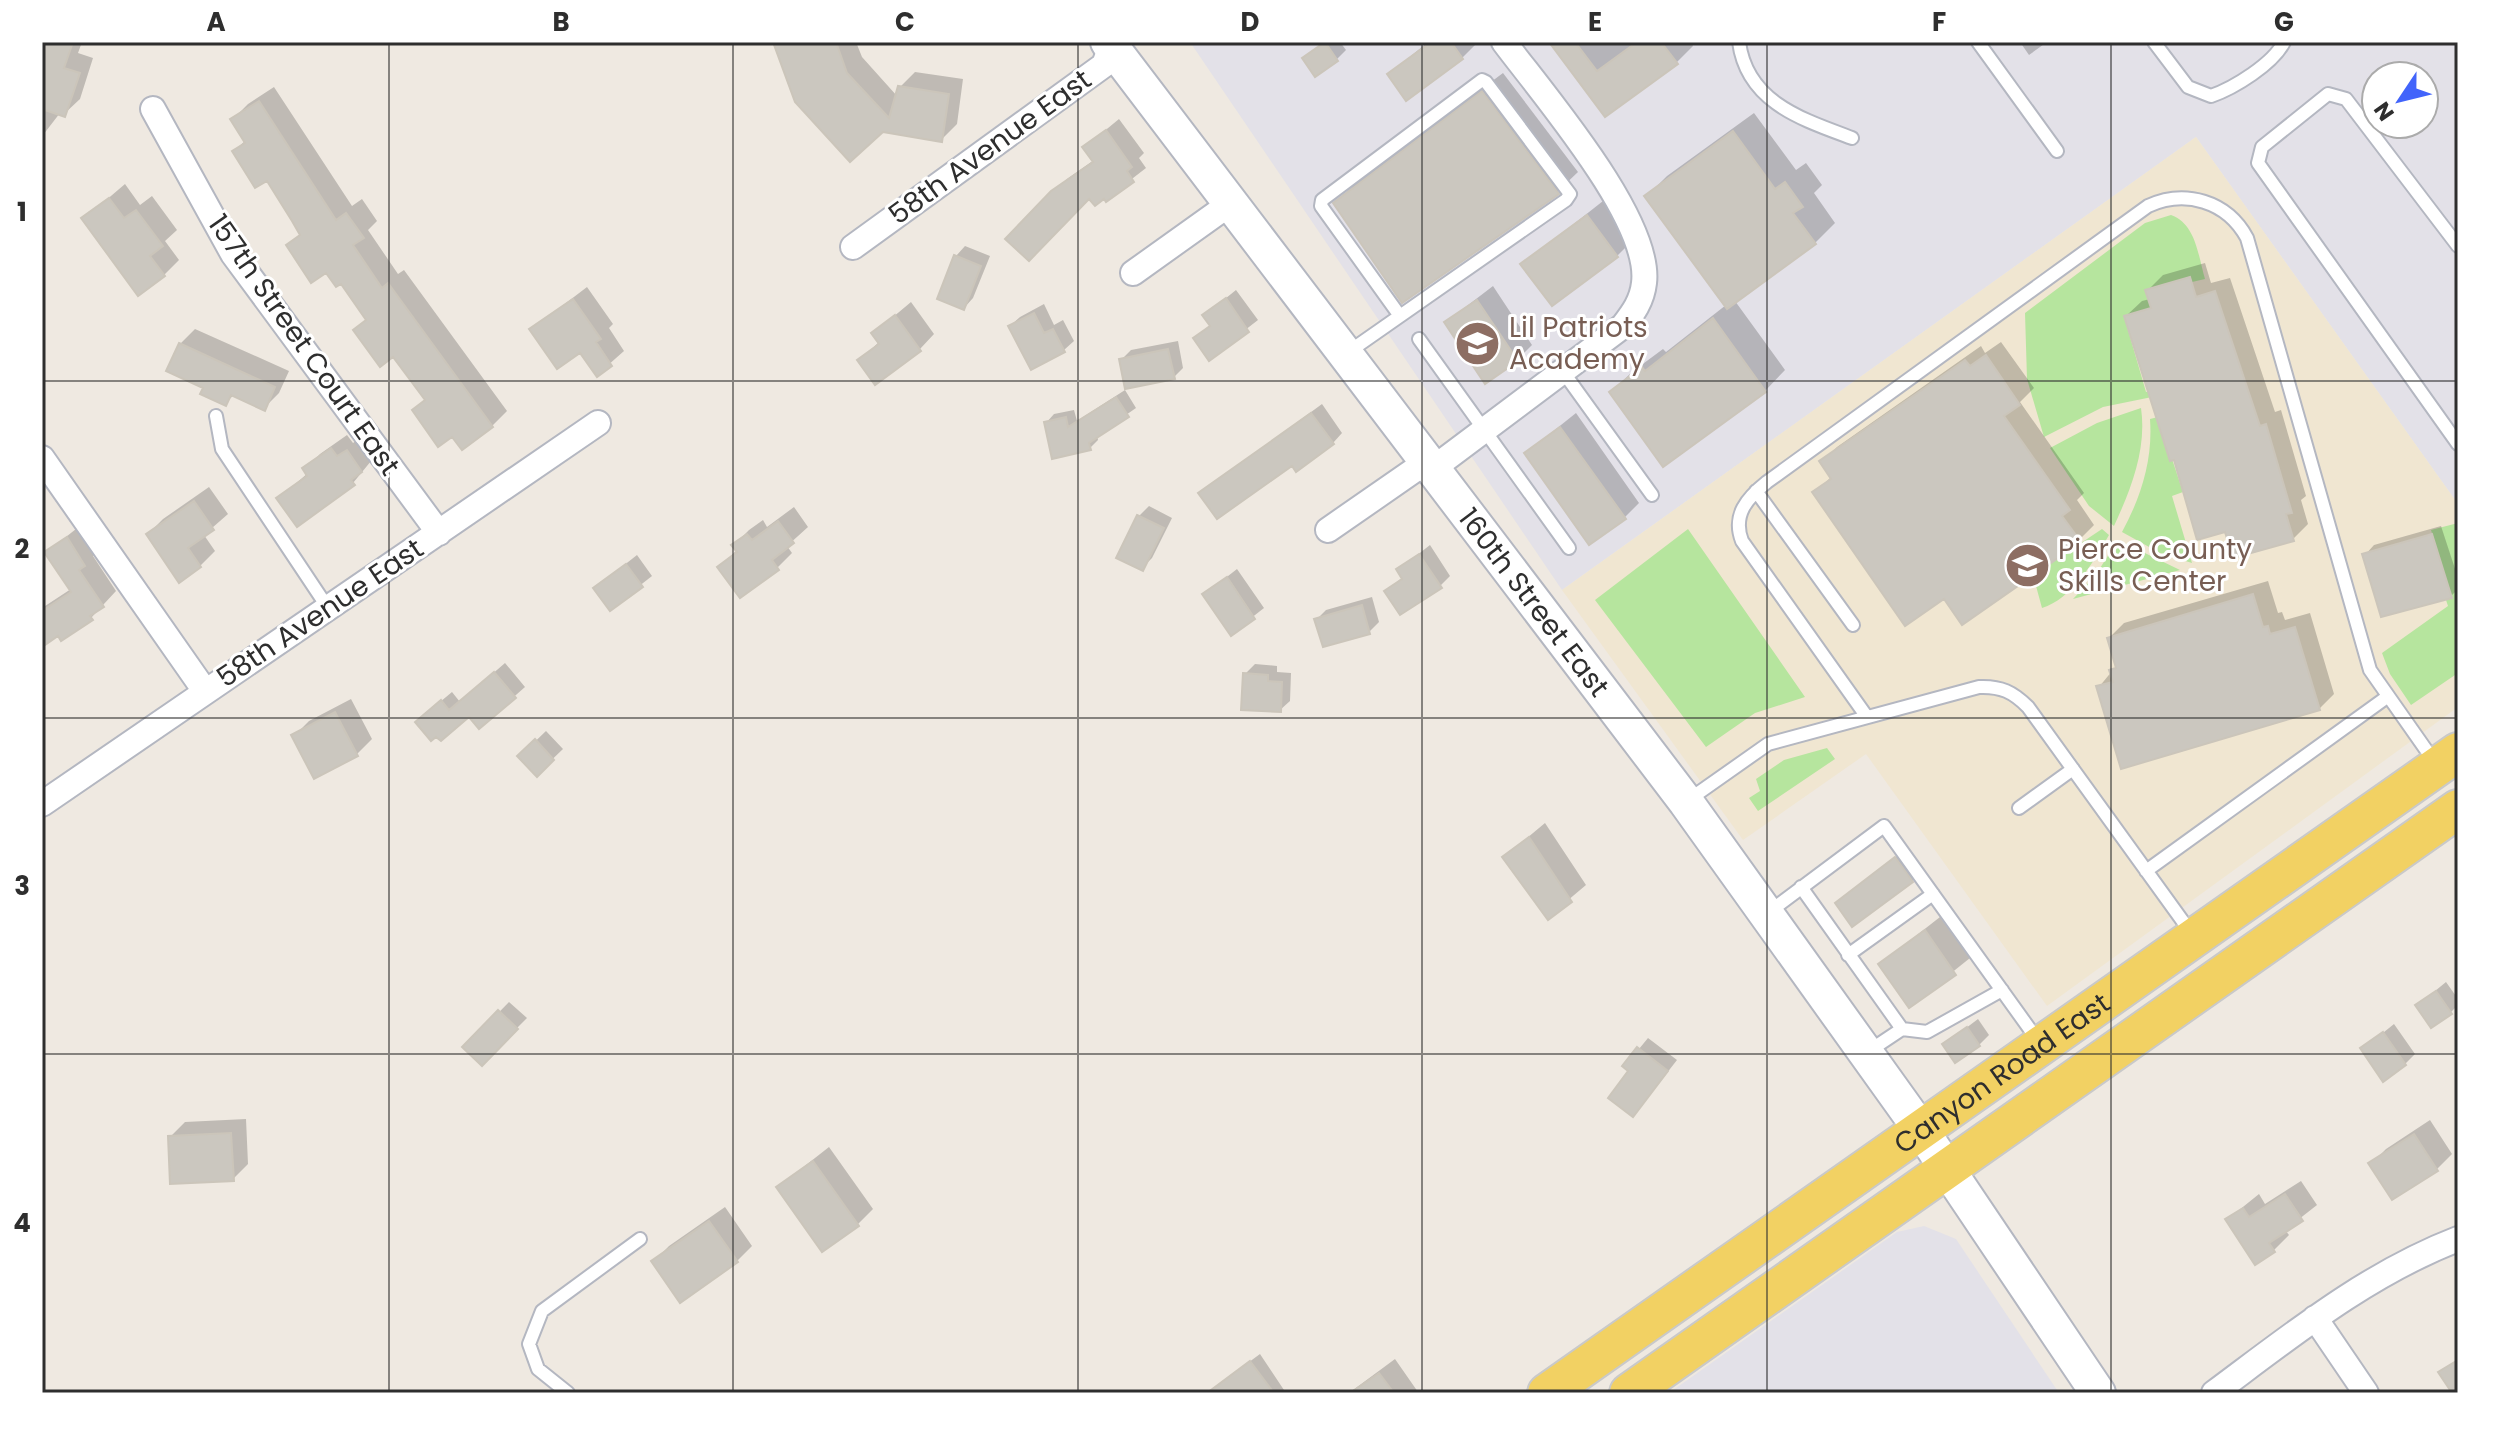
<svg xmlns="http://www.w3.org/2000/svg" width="2500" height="1435" viewBox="0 0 2500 1435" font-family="Poppins,sans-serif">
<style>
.industrial{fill:#e3e1e8;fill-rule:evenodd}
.education{fill:#f0e6d1}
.green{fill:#b6e59e}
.shadow{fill:#0003}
.building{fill:#cbc7bf;stroke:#cbc5ba;stroke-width:2}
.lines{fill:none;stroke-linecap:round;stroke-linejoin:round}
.service-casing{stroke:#b4b7c1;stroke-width:16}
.minor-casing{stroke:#b4b7c1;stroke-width:28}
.secondary-casing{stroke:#b4b7c1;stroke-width:38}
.primary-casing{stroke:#c9c9c9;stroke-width:42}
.service{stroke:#fff;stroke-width:12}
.minor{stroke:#fff;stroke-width:24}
.secondary{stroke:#fff;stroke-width:34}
.primary{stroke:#f2d163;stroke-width:38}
.grid{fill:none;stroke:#2e2e2e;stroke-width:2;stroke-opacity:0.55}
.labels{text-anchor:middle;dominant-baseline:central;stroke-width:6;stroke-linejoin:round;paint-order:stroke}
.street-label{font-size:28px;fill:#2e2e2e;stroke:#fff}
.education-label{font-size:28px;fill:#785e54;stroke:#fff;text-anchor:start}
.neatline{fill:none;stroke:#2e2e2e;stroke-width:3}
.grid-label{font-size:26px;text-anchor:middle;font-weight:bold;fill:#2e2e2e}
</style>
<rect width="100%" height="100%" fill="#efe9e1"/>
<path class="industrial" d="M1190 42H2458V504L2196 137 1562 590ZM2376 76H2424V124H2376Z
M1924 1226 1956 1239 2059 1393H1669L1897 1232Z"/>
<path class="education" d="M2196 137 2458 504V707L2047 1006 1866 754 1743 840 1562 590Z"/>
<path class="green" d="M2171 215C2196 224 2198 255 2205 279L2192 282 2190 277 2146 290 2151 308 2124 316 2146 392 2150 391 2152 397 2103 407 2044 437 2027 379 2025 313 2145 223Z
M2141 408C2147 449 2131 489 2114 526L2089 506 2050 448 2097 423Z
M2158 417 2183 492 2172 496 2192 563 2160 553 2122 532C2141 497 2153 460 2150 419Z
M2458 523V673L2411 705 2390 674 2382 653 2448 606 2446 600 2452 598 2431 530Z
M1688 529 1805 697 1755 713 1706 747 1595 600Z
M2102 529 2109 535C2094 561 2072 599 2042 608L2033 575Z
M2118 540 2180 570 2073 599 2095 576Z
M1827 748 1835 759 1758 811 1749 798 1760 791 1756 779 1784 760Z"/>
<path class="shadow" d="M42 42H82L78 53 93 58 80 99 64 114 60 113 43 135Z
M775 42H856L862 57 897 96 900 87 915 72 963 79 957 124 942 139 882 130Z
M1324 42H1340L1346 50 1336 60 1305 59Z
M1428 42 1477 43 1462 58 1389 74Z
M1552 42H1691L1693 46 1676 63 1605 115Z
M2020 42H2047L2029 55Z
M1503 73 1578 172 1557 192 1336 203 1356 183Z
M274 87 352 206 362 199 377 221 368 230 398 274 404 270 507 411 492 426 453 434 414 410 426 398 394 354 356 330 368 318 341 281 288 245 301 233 268 178 234 151 246 140 233 119 248 104Z
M1754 113 1796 170 1806 163 1822 185 1814 193 1835 223 1815 243 1735 301 1785 370 1765 391 1611 392 1632 372 1663 349 1666 352 1726 305 1647 196 1667 176Z
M1119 119 1144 153 1139 158 1146 168 1106 199 1090 196 1008 239 1067 179 1094 160 1085 147Z
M125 184 140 205 152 196 177 230 165 241 179 260 164 275 84 219Z
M1603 201 1632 241 1617 256 1523 264Z
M965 246 990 256 973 298 964 308 956 256Z
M2205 263 2211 283 2230 278 2275 412 2281 410 2306 496 2301 500 2308 524 2293 539 2226 529 2176 457 2126 316 2142 301 2150 299 2148 290 2163 275Z
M1493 286 1532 345 1517 360 1446 322Z
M587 287 613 324 609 328 624 351 598 374 581 351 532 329Z
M1236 290 1258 320 1209 358 1195 338 1211 324 1205 315Z
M911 302 934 334 920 349 859 361 880 341 874 333Z
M1044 304 1054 325 1063 320 1074 341 1064 350 1010 326 1020 317Z
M195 329 289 371 279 393 264 408 234 395 225 403 205 387 180 344Z
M1178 341 1183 368 1174 377 1121 360 1131 350Z
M2001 342 2034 388 2020 402 2084 493 2077 500 2094 525 2079 540 1944 596 1815 493 1832 476 1822 462 1837 447 1981 346 1985 353Z
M1125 390 1136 408 1097 435 1098 440 1090 448 1046 423 1054 414 1074 410 1077 421Z
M1322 404 1342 433 1333 443 1292 463 1201 493Z
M1576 413 1639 503 1624 518 1526 453Z
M347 435 353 443 363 436 376 455 353 483 279 498 308 473 305 469 320 454Z
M209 487 228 514 204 535 215 551 200 566 148 534 163 519Z
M1149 506 1172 518 1152 558 1142 568 1139 516Z
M794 507 808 527 787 546 792 553 777 568 719 567 737 550 734 545 749 530 763 520 767 527Z
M81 525 98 551 93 556 116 591 91 618 42 645V608L71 589 47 552Z
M2441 526 2458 578V589L2451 596 2365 555 2374 545Z
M1430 545 1450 576 1440 586 1386 591 1403 577 1398 570Z
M637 555 652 576 610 609 595 588Z
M1237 569 1264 608 1232 633 1205 594Z
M2268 581 2278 613 2282 612 2285 620 2310 613 2334 694 2319 709 2099 687 2117 665 2109 638 2124 623Z
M1372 597 1379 622 1369 632 1316 620 1326 610Z
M505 663 525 687 480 727 469 715 428 712 452 692 460 702Z
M1255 664 1277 666V672L1291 673 1290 701 1280 710 1245 674Z
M351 699 372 739 357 754 315 776 294 736 309 721Z
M546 731 563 749 537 774 520 756Z
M1545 823 1586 885 1548 917 1504 857Z
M1900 854 1916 876 1912 881 1842 899Z
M1940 917 1970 958 1910 1006 1880 964Z
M2446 982 2458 999V1005L2451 1012 2418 1005Z
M509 1002 527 1018 482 1063 465 1047Z
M1978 1019 1989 1035 1979 1045 1945 1044Z
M2394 1024 2415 1054 2405 1064 2363 1049Z
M1648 1038 1677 1060 1642 1105 1631 1071 1625 1066Z
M246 1119 248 1164 233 1179 170 1137 185 1122Z
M2430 1120 2452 1154 2437 1169 2393 1198 2371 1164 2386 1149Z
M829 1147 873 1209 858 1224 778 1187Z
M2301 1181 2317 1205 2285 1230 2289 1235 2274 1250 2228 1219 2259 1194 2265 1204Z
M725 1207 752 1246 737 1261H654L669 1246Z
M1260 1354 1286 1393H1216L1214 1390 1222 1382Z
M1395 1359 1418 1392 1422 1389 1425 1393H1349Z"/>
<path class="building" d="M42 42H73L64 68 80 73 65 117 42 109Z
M773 42H836L847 73 889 118 898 86 949 94 942 142 883 132 850 162 795 102Z
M1325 42 1338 61 1315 77 1302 58Z
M1431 42H1451L1463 59 1406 101 1387 74Z
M1549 42H1575L1597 71 1637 42H1661L1678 64 1605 117Z
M1482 91 1559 194 1402 303 1333 203Z
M259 101 336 220 346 213 364 238 353 245 382 288 388 283 493 427 462 450 452 437 438 447 412 410 425 400 393 357 380 367 353 330 366 320 341 284 336 287 326 273 311 283 286 245 300 235 292 221 267 181 255 188 232 151 245 143 230 119Z
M1106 130 1132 167 1127 171 1134 182 1106 202 1104 199 1095 206 1089 199 1029 261 1005 239 1051 191 1093 162 1082 147Z
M1733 131 1775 189 1785 182 1803 207 1793 213 1816 244 1727 309 1644 196Z
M109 198 124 218 136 210 163 246 150 256 165 276 138 296 81 218Z
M1587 215 1618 257 1552 306 1520 264Z
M954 255 981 266 964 310 937 299Z
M2190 277 2196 297 2215 291 2260 426 2266 424 2292 513 2286 514 2294 541 2233 558 2225 532 2197 540 2174 460 2170 461 2124 316 2151 308 2145 290Z
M1226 298 1249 332 1209 361 1193 338 1210 326 1202 315Z
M573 299 601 339 596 342 612 366 597 377 580 353 557 369 529 329Z
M1477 300 1518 361 1485 384 1444 322Z
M1034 313 1044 333 1053 329 1065 352 1031 370 1008 326Z
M895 315 921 351 875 385 857 360 879 344 871 333Z
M1713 318 1766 392 1663 467 1609 392 1642 367 1645 371Z
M179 343 275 387 265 411 231 395 226 406 200 394 203 388 166 371Z
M1168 349 1175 379 1125 389 1119 359Z
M1986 355 2020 405 2004 416 2070 510 2062 516 2081 542 1962 625 1944 599 1905 626 1812 492 1831 479 1819 461 1965 360 1970 366Z
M1116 397 1129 417 1089 443 1091 450 1052 459 1044 422 1066 417 1068 427Z
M1311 413 1334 444 1296 472 1292 466 1217 519 1198 493Z
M1560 427 1626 519 1589 545 1524 453Z
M331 448 337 456 347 450 362 472 351 480 355 485 297 527 276 498 307 476 302 468Z
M194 501 214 530 188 548 201 567 179 583 146 534Z
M1137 515 1164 528 1143 571 1116 558Z
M778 521 794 543 772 560 779 570 740 598 717 567 737 552 731 545 747 534 752 540Z
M2432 534 2452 598 2381 617 2362 554Z
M67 537 85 566 79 570 104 607 90 616 93 620 61 641 58 636 42 647V611L71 592 44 552Z
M1419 554 1442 588 1400 615 1384 591 1402 579 1396 569Z
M626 564 643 587 610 611 593 588Z
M1227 577 1255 619 1231 636 1202 594Z
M2253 594 2263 627 2268 626 2270 634 2295 627 2320 710 2121 769 2096 686 2113 682 2109 670 2116 668 2107 638Z
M1362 605 1370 634 1323 647 1314 619Z
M494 672 516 698 479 729 469 717 441 741 436 737 431 741 415 722 441 700 449 710Z
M1243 673 1268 675V681L1282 682 1281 712 1241 710Z
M335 712 358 756 314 779 291 735Z
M535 739 554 760 537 777 517 756Z
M1529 837 1572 902 1548 920 1502 857Z
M1895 857 1913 882 1852 927 1835 903Z
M1925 930 1956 975 1909 1008 1878 964Z
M2436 991 2452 1014 2431 1028 2415 1005Z
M498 1010 518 1029 482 1066 462 1047Z
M1967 1027 1980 1046 1955 1063 1942 1044Z
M2383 1032 2406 1065 2383 1082 2360 1048Z
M1637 1047 1668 1071 1633 1117 1608 1098 1628 1071 1622 1066Z
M231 1133 234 1181 170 1184 168 1136Z
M2414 1134 2438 1171 2392 1200 2368 1163Z
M813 1161 859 1226 822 1252 776 1187Z
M2285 1194 2303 1221 2269 1243 2275 1252 2255 1265 2225 1219 2243 1208 2249 1217Z
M709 1221 738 1262 680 1303 651 1261Z
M2458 1360V1393H2452L2438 1372Z
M1250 1361 1274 1393H1207Z
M1379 1373 1394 1393H1350Z"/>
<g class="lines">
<defs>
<path id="service" d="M1739 42C1747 102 1801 119 1852 138
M1978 42 2057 151
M2154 42 2188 87 2211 96C2234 88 2273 64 2284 42
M2458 246 2346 99 2328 94 2262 147 2258 163 2458 444
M1419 339 1569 548
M1347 353 1566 200 1570 194 1486 82 1482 80 1322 200 1321 206 1400 316
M1564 373 1652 495
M216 416 222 449 328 608
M1756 491 1853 625
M1867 717 1742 541C1732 515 1747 498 1767 482L2148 206C2185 189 2227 201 2247 238L2370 670 2436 764
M1687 801 1768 744 1979 687C2001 686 2013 692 2028 707L2192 934
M2019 808 2073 769
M2146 871 2387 697
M1801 887 1902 1029 1869 1051
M1769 912 1884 826 2039 1042
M1848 955 1933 894
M1902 1029 1927 1032 2002 990
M568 1393 538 1369 529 1344 542 1311 640 1239"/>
<path id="minor" d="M153 109 233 254 439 533
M853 247 1104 65 1111 46 1118 42
M1133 273 1231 203
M42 458 205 691
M1431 470 1623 326C1633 313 1642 301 1644 283 1652 220 1542 93 1504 42
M1328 530 1426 462
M42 804 598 423
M2315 1318 2366 1393
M2214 1393C2292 1335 2367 1274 2458 1239"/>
<g id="secondary">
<path id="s1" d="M1108 42 1686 802 1921 1130 2098 1393"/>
</g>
<g id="primary">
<path id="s2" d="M1547 1393 2458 752"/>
<path d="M1629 1393 2458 809"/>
</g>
</defs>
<use href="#service" class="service-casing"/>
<use href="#minor" class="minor-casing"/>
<use href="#secondary" class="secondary-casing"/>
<use href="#primary" class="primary-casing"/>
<use href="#service" class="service"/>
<use href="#minor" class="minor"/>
<use href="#secondary" class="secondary"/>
<use href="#primary" class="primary"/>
</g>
<path class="grid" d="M389 42V1393M733 42V1393M1078 42V1393M1422 42V1393M1767 42V1393M2111 42V1393M42 381H2458M42 718H2458M42 1054H2458"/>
<defs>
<symbol id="school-disc" viewBox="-11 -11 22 22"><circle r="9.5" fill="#8d6e63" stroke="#fff"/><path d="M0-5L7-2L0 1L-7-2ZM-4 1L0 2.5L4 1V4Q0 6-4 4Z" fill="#fff"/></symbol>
<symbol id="university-disc" viewBox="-11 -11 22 22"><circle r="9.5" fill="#8d6e63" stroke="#fff"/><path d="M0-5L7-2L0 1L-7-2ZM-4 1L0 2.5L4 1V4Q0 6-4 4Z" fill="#fff"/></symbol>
</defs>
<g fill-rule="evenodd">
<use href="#school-disc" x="1452" y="318" width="51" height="51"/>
<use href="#university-disc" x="2002" y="540" width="51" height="51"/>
</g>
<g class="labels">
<g class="street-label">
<text transform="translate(990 147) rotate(-36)">58th Avenue East</text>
<text transform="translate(304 345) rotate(55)">157th Street Court East</text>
<text stroke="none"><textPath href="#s1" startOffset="704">160th Street East</textPath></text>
<text transform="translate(320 613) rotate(-34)">58th Avenue East</text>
<text stroke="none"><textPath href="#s2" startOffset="556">Canyon Road East</textPath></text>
</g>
<g class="education-label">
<text x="1509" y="327">Lil Patriots<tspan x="1509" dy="32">Academy</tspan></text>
<text x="2058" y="549">Pierce County<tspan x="2058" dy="32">Skills Center</tspan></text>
</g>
</g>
<rect width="2500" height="1435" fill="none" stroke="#ffffff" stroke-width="88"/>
<g transform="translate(2400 100) rotate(235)"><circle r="38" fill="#ffffff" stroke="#ababab" stroke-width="2"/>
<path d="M0-6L14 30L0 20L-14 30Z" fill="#4264fb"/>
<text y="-12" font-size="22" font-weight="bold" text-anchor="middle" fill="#2e2e2e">N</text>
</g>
<rect x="44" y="44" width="2412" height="1347" class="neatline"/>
<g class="grid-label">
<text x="216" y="31">A</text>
<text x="561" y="31">B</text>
<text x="905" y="31">C</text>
<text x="1250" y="31">D</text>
<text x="1595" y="31">E</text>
<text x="1939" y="31">F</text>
<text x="2284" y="31">G</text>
<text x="22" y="221">1</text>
<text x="22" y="558">2</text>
<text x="22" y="895">3</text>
<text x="22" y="1232">4</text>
</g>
</svg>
